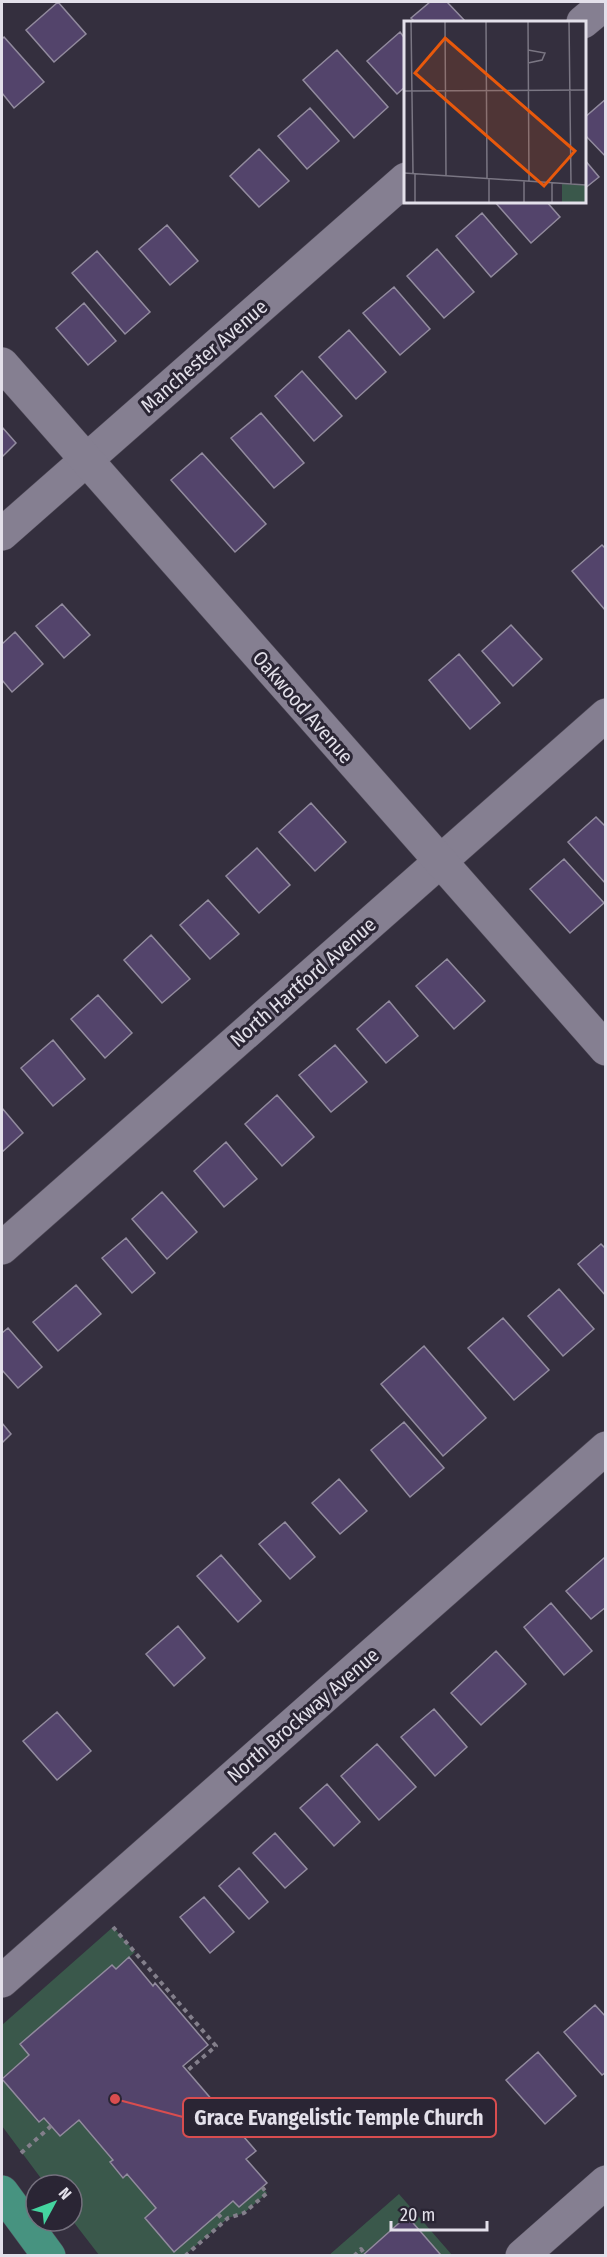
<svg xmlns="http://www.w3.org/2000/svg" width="607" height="2257" viewBox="0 0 607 2257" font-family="'Fira Sans Condensed',sans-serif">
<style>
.green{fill:#3a584b}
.building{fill:#53446b;stroke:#928b9e;stroke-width:1.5}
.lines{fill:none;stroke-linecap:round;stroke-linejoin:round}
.street-casing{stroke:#504b58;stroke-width:34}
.secondary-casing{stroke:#504b58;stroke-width:34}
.primary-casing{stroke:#504b58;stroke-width:34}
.path{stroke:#837f8b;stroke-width:4;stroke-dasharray:4.5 4.5;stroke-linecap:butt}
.street{stroke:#857f91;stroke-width:33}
.secondary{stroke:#857f91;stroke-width:33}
.primary{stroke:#479380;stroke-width:33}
.labels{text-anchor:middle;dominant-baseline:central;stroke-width:6;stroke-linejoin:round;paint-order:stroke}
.street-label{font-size:20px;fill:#e3e0ea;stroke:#2a2534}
.inset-road{fill:none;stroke:#7a7683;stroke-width:1.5}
.view{fill:#e8590c;fill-opacity:0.15;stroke:#e8590c;stroke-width:3}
.inset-edge{fill:none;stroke:#e3e0ea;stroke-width:3}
.leader{fill:none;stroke:#d94d4f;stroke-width:2}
.callout-dot{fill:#d94d4f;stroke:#2a2534;stroke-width:2}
.callout{fill:#2a2534;stroke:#d94d4f;stroke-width:2}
.callout-label{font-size:21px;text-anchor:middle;font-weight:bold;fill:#e3e0ea}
</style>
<rect width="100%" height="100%" fill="#342f3e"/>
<path class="green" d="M113 1927 135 1952 116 1969 112 1966 20 2044 29 2055 2 2078V2025Z
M2 2079 38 2122 44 2118 60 2136 79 2120 113 2160 110 2163 123 2178 127 2174 156 2208 145 2218 174 2251 233 2201 239 2207 262 2187 267 2193 244 2213 228 2218 185 2255H99L72 2220V2185H46L2 2126Z
M399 2194 452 2255H438L440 2253 407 2216 362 2255 328 2256Z"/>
<path class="building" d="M58 2 86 34 54 62 26 30Z
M430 2H447L466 22H415L411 18Z
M400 32 406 40V86L397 94 367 61Z
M4 37 44 82 14 108 2 93V39Z
M337 50 388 107 354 138 303 80Z
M606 99V157L584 134V118Z
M310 108 339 141 307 169 278 136Z
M259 149 289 181 259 207 230 176Z
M584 159 599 177 584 189Z
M494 201H546L560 217 531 243Z
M482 213 517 254 491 277 456 236Z
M167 225 198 261 170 285 139 249Z
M437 249 474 292 444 318 407 276Z
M97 251 150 312 125 334 72 273Z
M394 287 430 329 400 355 363 313Z
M84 303 116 341 88 365 56 328Z
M349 330 386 372 356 399 319 357Z
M302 371 342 416 314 441 275 396Z
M261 413 304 463 274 488 231 438Z
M2 427 16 443 2 457Z
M202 453 266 524 235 552 171 480Z
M602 545 606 549 605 610 572 571Z
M62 604 90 635 64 658 36 626Z
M511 625 542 659 513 686 482 651Z
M15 632 43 664 12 692 2 680V644Z
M459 654 500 703 470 729 429 680Z
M311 803 346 842 315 871 279 832Z
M596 817 606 827V884L568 842Z
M257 848 290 885 259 913 226 876Z
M564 859 604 903 570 933 530 889Z
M208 900 239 934 210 959 180 925Z
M151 935 190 979 162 1003 124 960Z
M447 959 485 1001 454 1029 416 986Z
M98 995 132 1033 105 1058 71 1019Z
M389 1001 418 1036 386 1063 357 1029Z
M53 1040 85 1079 53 1106 21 1068Z
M335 1045 367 1082 331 1112 299 1075Z
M277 1095 314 1137 282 1166 245 1124Z
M2 1108 23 1133 2 1152Z
M226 1142 257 1179 224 1207 194 1171Z
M162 1192 197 1232 167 1259 132 1219Z
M126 1238 155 1273 132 1293 102 1258Z
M601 1244 606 1249V1296L578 1264Z
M76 1285 101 1314 58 1351 33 1322Z
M559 1289 594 1329 563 1356 528 1316Z
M503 1318 549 1370 514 1400 468 1348Z
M8 1328 42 1367 18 1388 2 1370V1333Z
M424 1346 486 1418 443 1456 381 1384Z
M404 1422 444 1468 410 1497 371 1450Z
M2 1423 11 1434 2 1443Z
M339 1479 367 1511 340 1534 312 1503Z
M285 1522 315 1557 290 1579 259 1544Z
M221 1555 261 1601 238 1622 197 1576Z
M604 1558 606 1560V1607L591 1619 566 1591Z
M551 1603 592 1651 564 1675 524 1627Z
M178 1626 205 1658 174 1686 146 1654Z
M496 1651 526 1684 481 1725 451 1693Z
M434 1709 467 1747 435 1776 401 1737Z
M57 1712 91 1751 57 1780 23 1741Z
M377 1744 416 1787 379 1820 341 1776Z
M327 1784 360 1822 334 1846 300 1808Z
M275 1833 307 1869 285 1888 253 1853Z
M239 1868 268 1902 249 1919 219 1886Z
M204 1897 234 1932 210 1953 180 1917Z
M129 1957 153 1986 155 1983 208 2045 183 2066 256 2151 246 2159 267 2183 239 2207 233 2201 174 2252 145 2218 156 2208 127 2174 123 2178 110 2162 113 2160 79 2120 60 2136 44 2118 39 2122 2 2079 29 2055 20 2044 112 1965 116 1969Z
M595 2005 606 2017V2072L602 2075 564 2032Z
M538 2052 576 2096 545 2124 506 2080Z
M407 2216 440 2254 438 2256H362Z"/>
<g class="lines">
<defs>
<path id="street" d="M583 22 606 3
M2 534 406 179
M2 1248 606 715
M2 1981 606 1448
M522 2256 606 2182"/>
<path id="secondary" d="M2 364 606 1049"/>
<path id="primary" d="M2 2192 49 2256"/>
</defs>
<use href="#street" class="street-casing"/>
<use href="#secondary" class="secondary-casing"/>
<use href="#primary" class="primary-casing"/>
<path class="path" d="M113 1927 216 2046 188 2070
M21 2153 51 2126
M218 2214 224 2221
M185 2256 228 2218 244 2213 267 2193 262 2187
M354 2256 361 2249 364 2253"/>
<use href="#street" class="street"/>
<use href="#secondary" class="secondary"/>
<use href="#primary" class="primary"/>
</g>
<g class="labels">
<g class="street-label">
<text transform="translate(204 356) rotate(-41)">Manchester Avenue</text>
<text transform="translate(303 707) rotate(49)">Oakwood Avenue</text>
<text transform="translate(303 982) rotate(-41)">North Hartford Avenue</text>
<text transform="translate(303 1715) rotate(-41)">North Brockway Avenue</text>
</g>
</g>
<g transform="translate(404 21)">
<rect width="182" height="182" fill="#342f3e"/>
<path d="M158 163 181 164V181H158Z" fill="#3a584b"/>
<path class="inset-road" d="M7 0 9 152M41 0 42 154M82 0 83 157M124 0 125 160M165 0 167 163M124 29 141 32 138 39 124 42M0 70 182 69M0 152 182 164M11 153V181M85 158V181M120 160V181M148 162V181"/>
<path class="view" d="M41 17 171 130 140 165 11 52Z"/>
<rect width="182" height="182" class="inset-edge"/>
</g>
<path class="leader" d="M115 2099L183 2117"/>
<circle class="callout-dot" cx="115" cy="2099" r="6"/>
<rect class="callout" x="183" y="2098" width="313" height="39" rx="6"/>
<g class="callout-label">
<text x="339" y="2125">Grace Evangelistic Temple Church</text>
</g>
<rect width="607" height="2257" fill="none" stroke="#e3e0ea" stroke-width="6"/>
<g transform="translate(54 2203) rotate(49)"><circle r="28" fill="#2a2534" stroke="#74707d" stroke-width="1.5"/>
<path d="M0-4.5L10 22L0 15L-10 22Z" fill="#44d49f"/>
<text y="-9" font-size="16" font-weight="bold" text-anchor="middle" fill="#e3e0ea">N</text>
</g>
<path d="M391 2221v9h96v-9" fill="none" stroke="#e3e0ea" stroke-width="3"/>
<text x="400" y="2221" font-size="18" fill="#e3e0ea" stroke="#2a2534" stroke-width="4.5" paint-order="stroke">20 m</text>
</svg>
